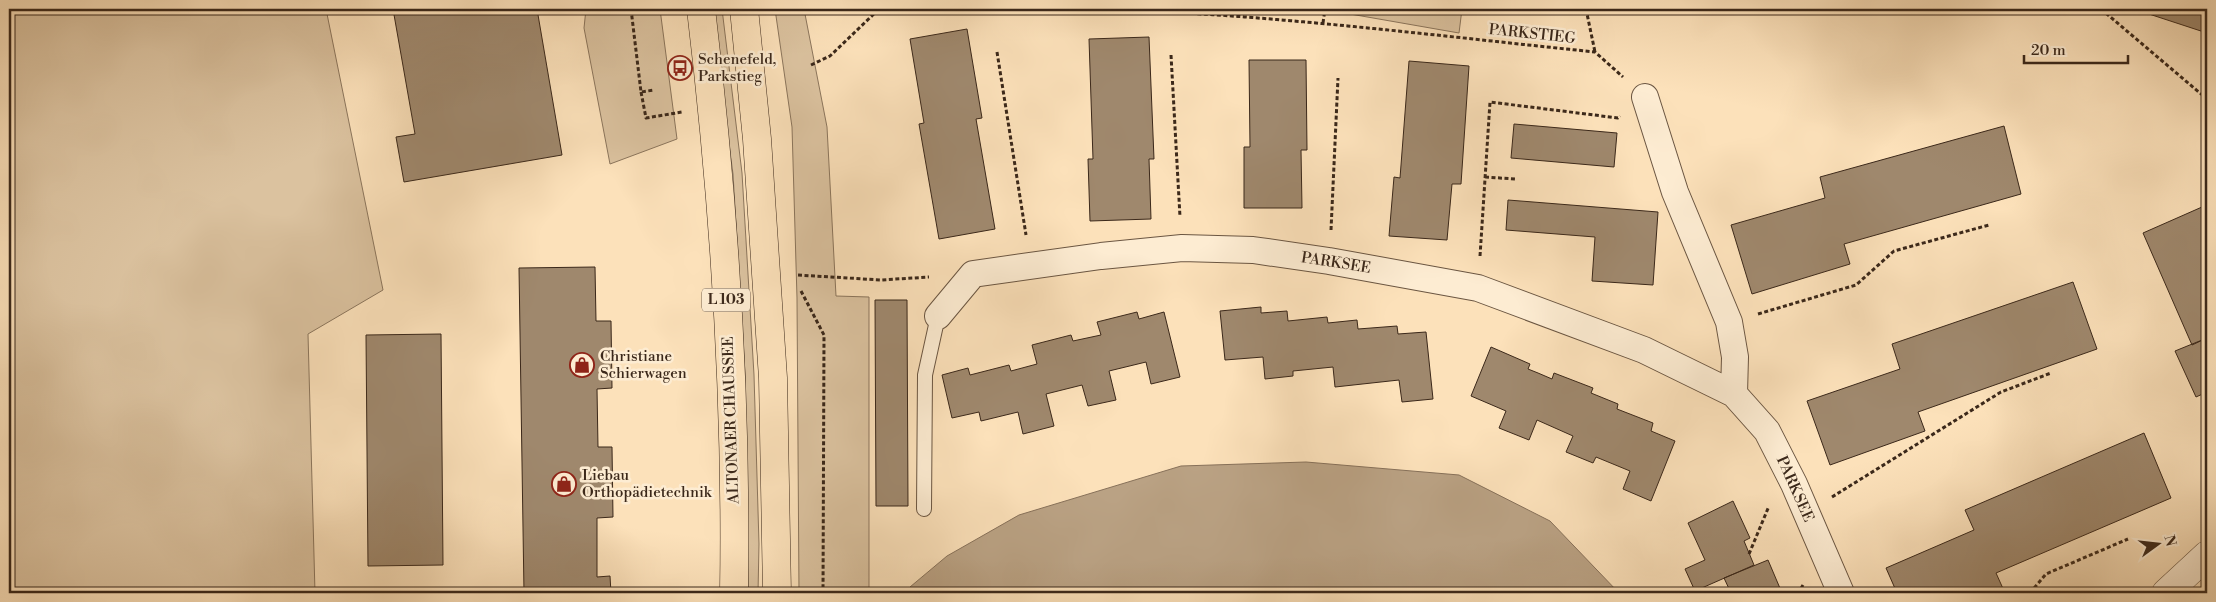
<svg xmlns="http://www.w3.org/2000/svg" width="2216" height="602" viewBox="0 0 2216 602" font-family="'Libre Bodoni',serif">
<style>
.green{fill:#dbc29f;stroke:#8b755c}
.water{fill:#baa284;stroke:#87715a}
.building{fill:#9f886d;stroke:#3b281a}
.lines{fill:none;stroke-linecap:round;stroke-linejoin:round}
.service-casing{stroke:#6b5642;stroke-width:16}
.minor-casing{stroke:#6b5642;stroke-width:28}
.tertiary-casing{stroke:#6b5642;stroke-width:29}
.primary-casing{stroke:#3b281a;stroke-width:29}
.path{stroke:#3b281a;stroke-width:3;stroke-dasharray:4 2.5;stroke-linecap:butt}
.service{stroke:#fdecd2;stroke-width:14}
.minor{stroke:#fdecd2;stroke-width:26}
.tertiary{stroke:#fdecd2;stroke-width:28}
.primary{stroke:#fce1ba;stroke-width:28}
.labels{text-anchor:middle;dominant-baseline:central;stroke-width:5;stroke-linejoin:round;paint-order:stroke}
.shield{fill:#fdecd2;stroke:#756351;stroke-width:1}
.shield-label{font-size:14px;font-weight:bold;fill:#3b281a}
.street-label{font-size:15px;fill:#3b281a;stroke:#fdecd2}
.poi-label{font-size:15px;fill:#3b281a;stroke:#fdecd2;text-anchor:start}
</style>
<rect width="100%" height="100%" fill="#fce1ba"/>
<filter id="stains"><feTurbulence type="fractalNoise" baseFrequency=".004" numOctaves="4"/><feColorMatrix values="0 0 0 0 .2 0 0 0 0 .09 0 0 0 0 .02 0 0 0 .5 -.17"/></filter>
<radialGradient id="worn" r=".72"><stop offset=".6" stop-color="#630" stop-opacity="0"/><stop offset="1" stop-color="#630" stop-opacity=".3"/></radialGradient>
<path class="green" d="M9 9H326L383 290 308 334 315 593H9Z
M586 9H660L677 139 610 164 584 28Z
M711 9H722L742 173 754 375 759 544 758 593H748L745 373 733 174Z
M775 9H804L827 127 836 296 869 297V593H799L797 298 792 127Z
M1261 9H1318V13Z
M1334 9H1462L1459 33 1333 11Z"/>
<path class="water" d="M1306 462 1459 475 1550 521 1619 593H907L910 587 947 556 1019 515 1181 466Z"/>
<path class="building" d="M393 9H537L562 155 404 182 396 137 415 134Z
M2151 9H2207V33L2149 14Z
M967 29 982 118 976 119 995 229 939 239 919 124 924 123 910 39Z
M1149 37 1154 159H1149L1151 219 1090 221 1088 159H1093L1089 39Z
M1249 60H1306L1307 150H1301L1302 208H1244V147H1250Z
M1409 61 1469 66 1461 184H1452L1447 240 1389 236 1394 177 1400 178Z
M1514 124 1617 133 1614 167 1511 158Z
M2004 126 2021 194 1844 244 1850 264 1752 294 1731 225 1825 198 1820 177Z
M1508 200 1658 212 1653 285 1592 281 1595 237 1506 230Z
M2202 207 2207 220V338L2192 345 2143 233Z
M595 267 596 321H611L612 388 597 389 598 447H612L613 517 597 518V577L610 576 611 593H524L519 268Z
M2073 282 2097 349 1918 412 1925 431 1830 465 1807 401 1900 369 1892 344Z
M875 300H907L908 506H876Z
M1261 307V313L1287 311 1288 321 1327 317 1328 323 1357 320 1358 329 1397 326 1398 334 1426 332 1433 399 1402 402 1399 380 1335 387 1333 367 1293 371V376L1265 379 1263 357 1225 360 1220 311Z
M1137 312 1139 319 1164 312 1180 377 1151 384 1146 362 1109 371 1116 400 1088 406 1082 385 1046 394 1054 426 1023 434 1018 412 981 421 979 412 952 418 942 375 968 368 970 375 1009 365 1011 371 1037 364 1032 345 1071 335 1073 341 1101 335 1097 322Z
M441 334 443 565 368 566 366 335Z
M2207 338V392L2196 397 2175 351Z
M1491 347 1530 364 1528 369 1538 373 1552 379 1554 373 1593 388 1591 393 1618 404 1617 409 1653 423 1651 431 1675 441 1651 501 1623 489 1630 471 1596 457 1593 463 1566 452 1573 436 1537 420 1529 440 1499 428 1506 411 1471 396Z
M2144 433 2171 498 1996 573 2005 593H1897L1886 568 1974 530 1965 510Z
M1733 501 1750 538 1744 541 1754 565 1695 591 1685 569 1705 560 1688 523Z
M1768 560 1782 593H1731L1724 578Z"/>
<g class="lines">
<defs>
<path id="service" d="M924 509 925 375 938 316"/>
<path id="minor" d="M1645 97 1675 192 1729 322 1735 357 1734 394
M938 316 973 274 1101 256 1182 248 1253 250 1329 261 1478 288 1644 350 1734 394 1767 431 1794 484 1841 593"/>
<path id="tertiary" d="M2166 593 2207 555"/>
<path id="primary" d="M701 9C724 202 737 398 734 593
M744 9 757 139 773 378 777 593"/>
</defs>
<use href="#service" class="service-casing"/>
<use href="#minor" class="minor-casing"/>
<use href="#tertiary" class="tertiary-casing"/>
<use href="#primary" class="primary-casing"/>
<path class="path" d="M631 9 641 92 654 90
M1100 9C1266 14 1430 35 1595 52L1623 77
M1586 9 1595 52
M2101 9 2207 99
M777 12 811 9
M1323 23 1325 9
M997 52 1026 235
M1171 55 1180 217
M811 65 830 56 879 9
M641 92 646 118 682 112
M1485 177 1515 179
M1331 230 1338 78
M1480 256 1490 102 1618 118 1620 116
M798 275 881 280 929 277
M801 291 824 335 823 593
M1758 314 1856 285 1894 251 1989 225
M1832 497 2001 392 2051 373
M1749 554 1769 506
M1798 593 1803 585
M2030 593 2046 574 2128 539"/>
<use href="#service" class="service"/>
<use href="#minor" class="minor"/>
<use href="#tertiary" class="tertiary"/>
<use href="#primary" class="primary"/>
</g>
<defs>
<symbol id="bus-ring" viewBox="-11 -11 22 22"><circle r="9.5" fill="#fdecd2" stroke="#8f2418" stroke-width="1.5"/><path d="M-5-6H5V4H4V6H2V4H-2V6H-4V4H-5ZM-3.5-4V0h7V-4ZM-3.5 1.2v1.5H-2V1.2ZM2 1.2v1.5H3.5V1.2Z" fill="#8f2418"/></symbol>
<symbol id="shop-ring" viewBox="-11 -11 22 22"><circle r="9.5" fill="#fdecd2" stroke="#8f2418" stroke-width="1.5"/><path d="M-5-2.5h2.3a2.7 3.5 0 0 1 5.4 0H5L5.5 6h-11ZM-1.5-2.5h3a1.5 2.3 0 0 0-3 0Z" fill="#8f2418"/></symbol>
</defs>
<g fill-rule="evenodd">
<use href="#bus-ring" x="666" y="54" width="28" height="28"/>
<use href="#shop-ring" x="568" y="351" width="28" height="28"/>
<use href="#shop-ring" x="550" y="470" width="28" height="28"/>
</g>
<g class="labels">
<rect class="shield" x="702" y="288.5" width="48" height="23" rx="4"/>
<g class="shield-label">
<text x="726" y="300">L 103</text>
</g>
<g class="street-label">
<text transform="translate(1532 34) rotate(6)">PARKSTIEG</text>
<text transform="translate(1336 263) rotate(9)">PARKSEE</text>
<text transform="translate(731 420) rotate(-92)">ALTONAER CHAUSSEE</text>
<text transform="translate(1795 489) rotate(66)">PARKSEE</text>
</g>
<g class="poi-label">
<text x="698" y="59">Schenefeld,<tspan x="698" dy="17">Parkstieg</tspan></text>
<text x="600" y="356">Christiane<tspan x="600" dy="17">Schierwagen</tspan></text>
<text x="582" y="475">Liebau<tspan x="582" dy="17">Orthopädietechnik</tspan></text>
</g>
</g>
<rect width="2216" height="602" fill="none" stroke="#fce1ba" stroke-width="30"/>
<rect x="10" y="10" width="2196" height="582" fill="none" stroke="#3b281a" stroke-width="2.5"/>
<rect x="15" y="15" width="2186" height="572" fill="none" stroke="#3b281a"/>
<g transform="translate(2158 544) rotate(75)" stroke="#fdecd2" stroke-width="4" paint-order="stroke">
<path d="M0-4L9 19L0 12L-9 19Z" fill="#3b281a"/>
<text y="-8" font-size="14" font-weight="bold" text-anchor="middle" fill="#3b281a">N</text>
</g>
<path d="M2024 55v8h104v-8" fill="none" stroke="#3b281a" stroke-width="2.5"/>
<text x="2031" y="55" font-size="15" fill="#3b281a" stroke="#fdecd2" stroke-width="4" paint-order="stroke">20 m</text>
<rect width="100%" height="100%" filter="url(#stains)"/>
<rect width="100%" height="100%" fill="url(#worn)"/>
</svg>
